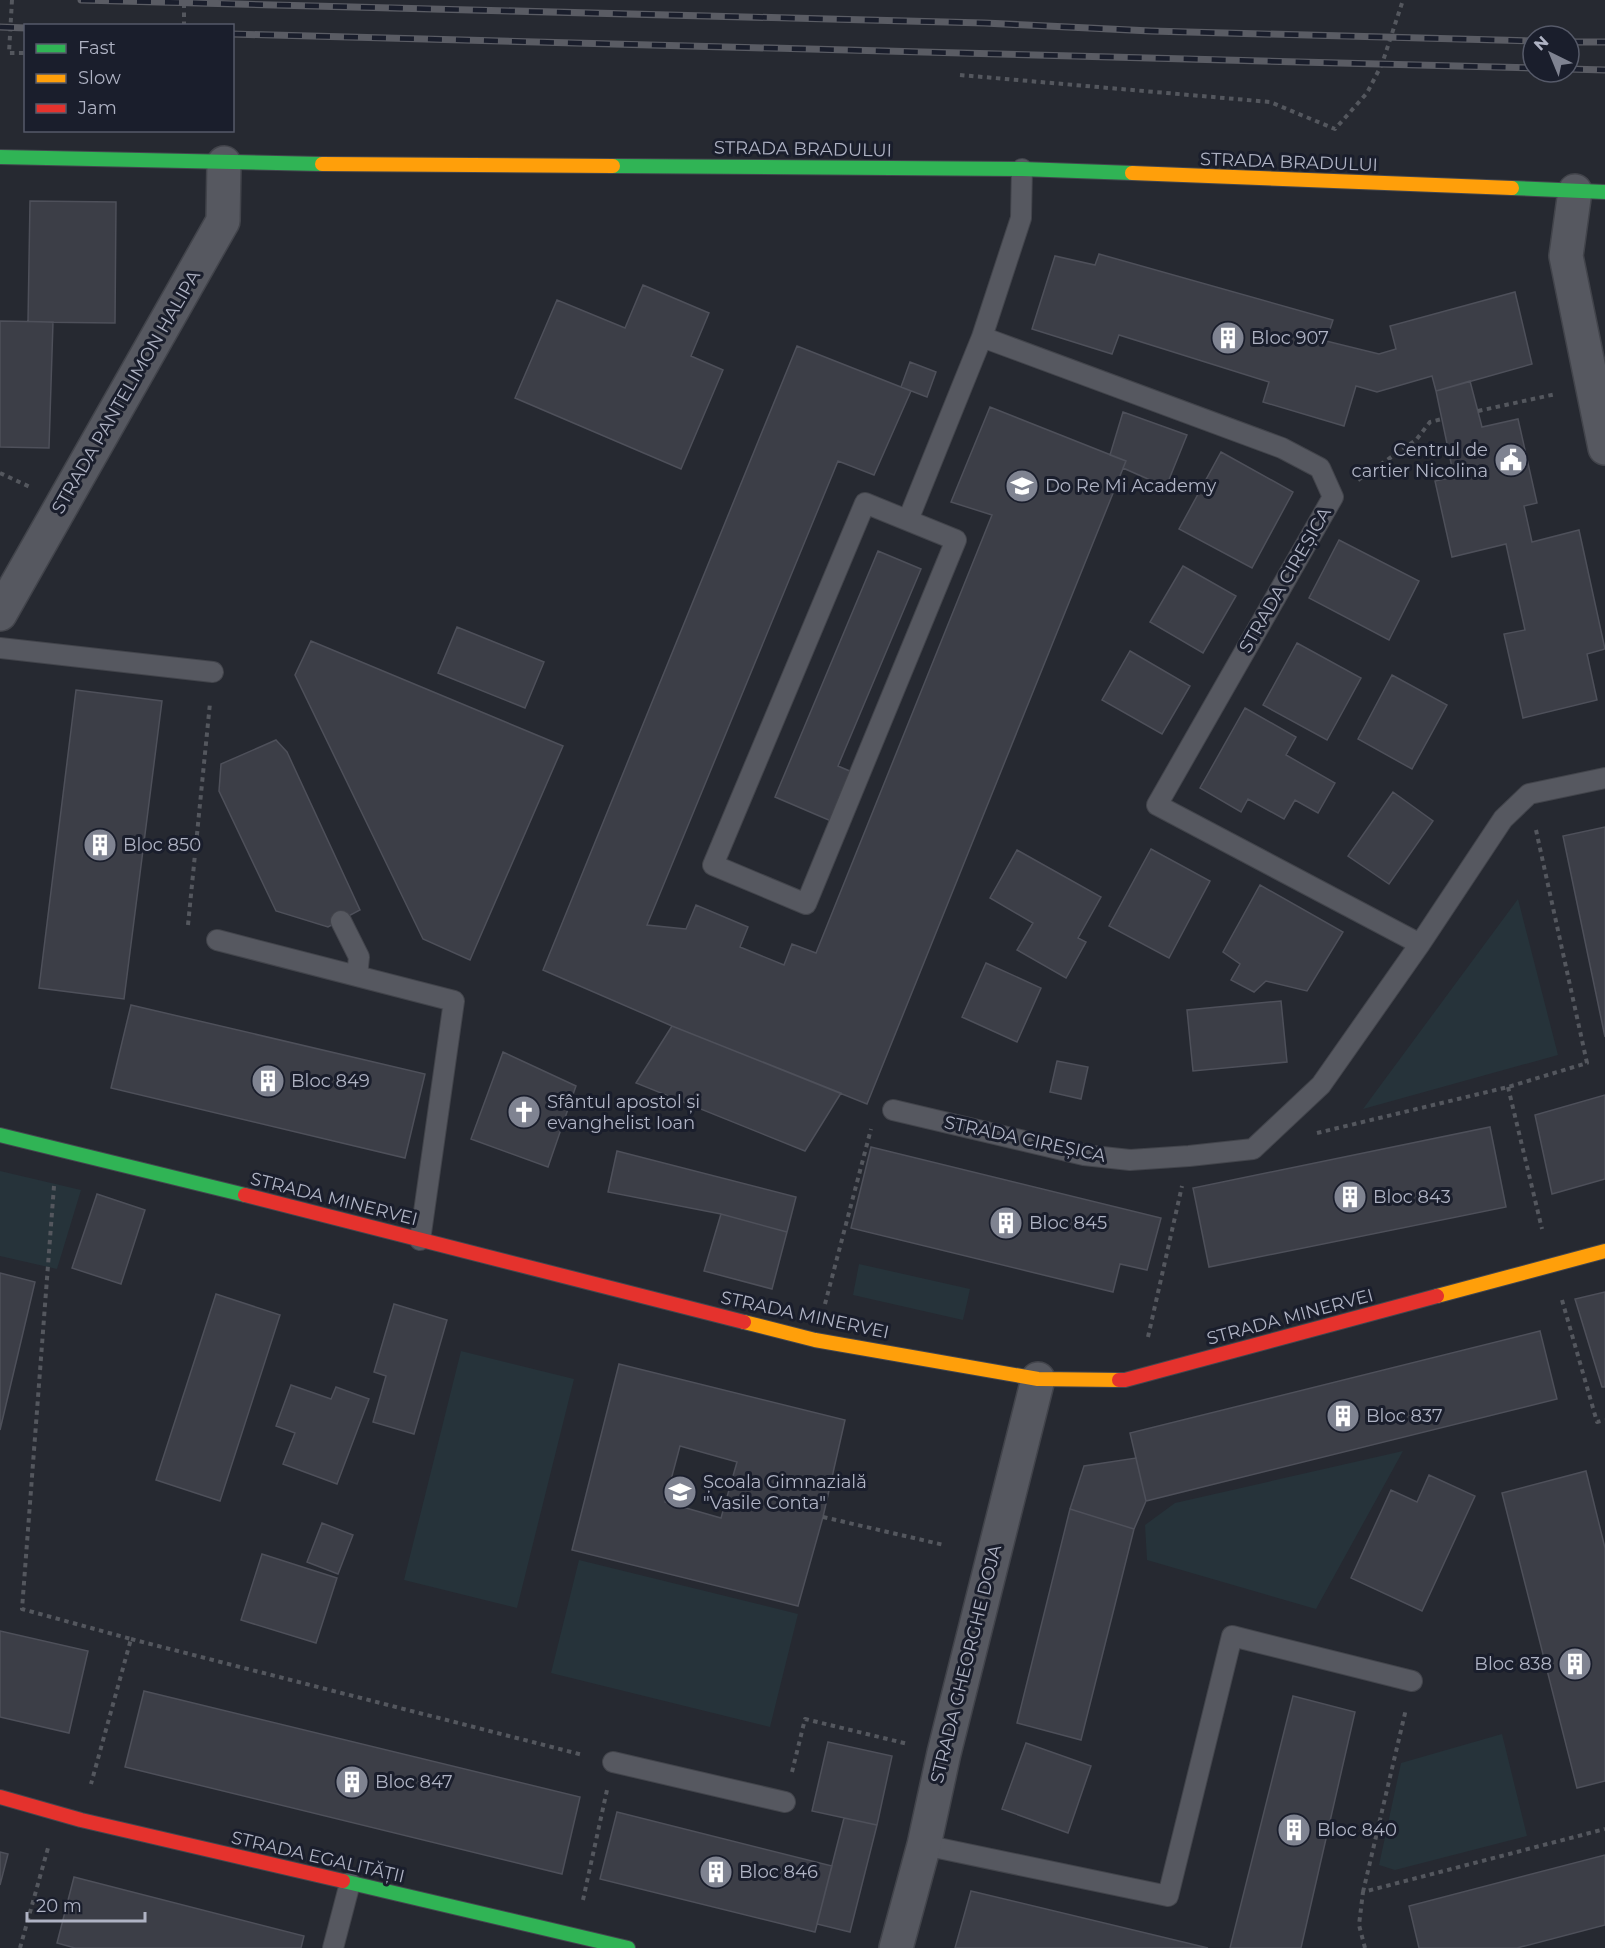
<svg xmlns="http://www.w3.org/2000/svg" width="1605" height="1948" viewBox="0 0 1605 1948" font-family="Montserrat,sans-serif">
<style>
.green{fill:#26333a}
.building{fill:#3c3e47;stroke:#4e505a;stroke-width:1.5;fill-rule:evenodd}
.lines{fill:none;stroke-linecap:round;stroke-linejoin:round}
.lane-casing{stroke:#42444b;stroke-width:22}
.street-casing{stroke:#42444b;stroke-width:36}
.fast-casing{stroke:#43464e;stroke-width:16}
.slow-casing{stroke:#43464e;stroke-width:16}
.jam-casing{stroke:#43464e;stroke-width:16}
.path{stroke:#54575e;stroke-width:4;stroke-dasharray:4.5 4.5;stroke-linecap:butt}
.lane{stroke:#565860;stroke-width:20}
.street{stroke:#565860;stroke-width:33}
.fast{stroke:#30b455;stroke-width:14}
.slow{stroke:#ff9f0a;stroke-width:14}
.jam{stroke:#e5322d;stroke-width:14}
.rail-casing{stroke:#5a5c64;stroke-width:7}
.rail{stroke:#1a1e2c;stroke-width:4.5;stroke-dasharray:14;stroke-linecap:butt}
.labels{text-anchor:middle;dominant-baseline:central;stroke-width:6;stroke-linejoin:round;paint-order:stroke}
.street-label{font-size:18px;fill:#afb3c4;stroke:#1a1e2c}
.poi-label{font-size:18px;fill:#afb3c4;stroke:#1a1e2c;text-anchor:start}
</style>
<rect width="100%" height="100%" fill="#262931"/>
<path class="green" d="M1518 899 1558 1055 1363 1109Z
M0 1171 81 1190 57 1269 0 1256Z
M859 1264 970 1289 963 1320 853 1295Z
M461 1351 574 1379 517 1608 404 1580Z
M1403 1451 1316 1609 1147 1560 1145 1525 1175 1503Z
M579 1560 798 1614 770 1727 551 1673Z
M1502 1734 1527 1836 1395 1870 1379 1865 1401 1763Z"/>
<path class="building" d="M30 201 116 202 115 323 28 322Z
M1099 254 1333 320 1326 341 1379 354 1396 349 1390 326 1515 292 1532 364 1436 391 1432 376 1377 392 1356 386 1344 426 1263 402 1269 382 1119 335 1112 354 1032 329 1055 256 1095 265Z
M643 285 709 313 691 356 723 370 681 469 515 398 557 300 625 328Z
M0 321 53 322 49 448 0 447Z
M797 346 911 391 874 475 838 461 647 925 686 929 696 905 748 927 740 947 784 965 792 944 816 953 992 515 951 502 990 407 1126 461 867 1104 672 1026 543 970Z
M910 362 936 372 927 397 901 387Z
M1470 381 1482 427 1518 419 1537 503 1524 506 1532 542 1579 530 1605 649 1587 654 1597 700 1523 718 1504 634 1525 630 1506 544 1452 557 1435 481 1454 477 1436 391Z
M1123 412 1187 435 1166 487 1123 468 1126 461 1110 455Z
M1221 452 1293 492 1252 568 1179 529Z
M1339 540 1419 581 1389 640 1309 598Z
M878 551 921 569 838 766 852 772 831 821 775 797Z
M1183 566 1236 596 1203 653 1150 622Z
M457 627 544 662 525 708 438 673Z
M311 641 563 746 470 960 423 939 295 675Z
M1297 643 1361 678 1327 740 1263 705Z
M1130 651 1190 686 1162 734 1102 700Z
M1392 675 1447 705 1412 769 1358 739Z
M76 690 162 701 124 999 39 988Z
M1245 708 1296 737 1286 755 1335 783 1318 813 1295 800 1284 819 1248 799 1241 812 1200 788Z
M276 740 287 752 360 910 328 927 276 911 219 791 221 764Z
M1393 792 1433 821 1389 884 1348 856Z
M1605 827V1037L1563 836Z
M1151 849 1210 881 1169 958 1109 926Z
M1017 850 1101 897 1078 938 1086 942 1066 978 1017 950 1033 923 990 898Z
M1260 885 1343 932 1307 991 1266 981 1254 992 1231 980 1240 964 1223 952Z
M986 963 1041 988 1017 1042 962 1017Z
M1281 1001 1287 1062 1193 1071 1187 1010Z
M131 1005 425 1074 405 1158 111 1088Z
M672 1026 841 1093 805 1151 636 1083Z
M503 1052 576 1086 548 1167 471 1139Z
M1057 1061 1088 1067 1081 1099 1050 1092Z
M1605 1095V1179L1552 1194 1535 1115Z
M1490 1127 1506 1207 1209 1267 1193 1188Z
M871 1147 1161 1218 1147 1270 1120 1264 1113 1292 851 1228Z
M617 1151 796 1197 787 1232 721 1214 608 1192Z
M97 1194 145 1210 121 1284 72 1268Z
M721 1214 787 1232 772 1289 704 1271Z
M0 1273 35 1282 0 1430Z
M1605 1292V1387H1602L1575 1299Z
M216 1294 280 1315 220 1501 156 1480Z
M394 1304 447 1320 414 1434 373 1422 386 1376 374 1372Z
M1540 1331 1557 1399 1146 1501 1130 1433Z
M619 1364 845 1420 823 1517 798 1606 572 1550ZM680 1446 737 1462 721 1518 665 1502Z
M291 1385 331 1399 336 1387 369 1399 337 1484 283 1464 295 1433 276 1426Z
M1136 1458 1146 1501 1134 1529 1070 1509 1084 1466Z
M1586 1471 1605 1548V1781L1577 1788 1502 1493Z
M1429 1475 1475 1496 1422 1611 1351 1578 1391 1490 1417 1502Z
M1070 1509 1134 1529 1081 1740 1017 1723Z
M322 1523 353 1535 338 1574 307 1562Z
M262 1554 337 1578 316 1643 241 1620Z
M0 1631 88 1651 69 1733 0 1717Z
M144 1691 580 1797 562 1874 125 1767Z
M1293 1696 1355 1712 1301 1948H1230Z
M828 1742 892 1756 877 1825 812 1811Z
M1026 1743 1091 1766 1068 1833 1002 1809Z
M617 1812 832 1866 815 1932 600 1879Z
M844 1818 877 1825 850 1932 817 1924Z
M0 1852 8 1854 0 1885Z
M1605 1855V1925L1517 1948H1419L1409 1906Z
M74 1877 304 1936 301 1948H75L57 1943Z
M971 1891 1208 1948H955Z"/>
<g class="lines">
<defs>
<path id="lane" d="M1022 169 1021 218 982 337 1282 448 1320 468 1333 497 1157 805 1420 944
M865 503 956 540 806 904 713 865Z
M908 520 982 337
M0 648 213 672
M341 921 359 957 357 976
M217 940 454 1001 420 1240
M893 1110 1084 1155 1130 1160 1189 1156 1253 1149 1321 1085 1420 944 1503 819 1529 794 1605 778
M613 1762 785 1802
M924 1845 1168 1896 1232 1636 1412 1681
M333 1948 350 1883"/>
<path id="street" d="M1575 191 1566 256 1605 448
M0 614 223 221 224 163
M896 1948 924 1845 944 1753 1038 1379"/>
<path id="fast" d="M0 157 322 164
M613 166 1022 169 1132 173
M1512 188 1605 192
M0 1135 245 1195
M343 1881 628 1948"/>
<path id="slow" d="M322 164 613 166
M1132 173 1512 188
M1437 1296 1605 1251
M744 1322 815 1340 1038 1379 1119 1380"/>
<path id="jam" d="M245 1195 744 1322
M1119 1380H1125L1437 1296
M0 1797 81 1820 343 1881"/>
</defs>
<use href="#lane" class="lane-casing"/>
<use href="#street" class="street-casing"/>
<use href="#fast" class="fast-casing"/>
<use href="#slow" class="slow-casing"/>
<use href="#jam" class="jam-casing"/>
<path class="path" d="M12 0 9 53H26
M184 26V0
M960 75 1270 102 1335 129 1367 93 1382 64 1403 0
M1478 411 1556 394
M0 473 30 487
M1358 480 1416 440 1430 422 1442 419
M188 925 210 703
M1508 1087 1542 1229
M1317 1133 1508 1087 1587 1063 1536 830
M54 1186 22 1609 131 1639 91 1784
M1562 1300 1597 1422 1605 1420
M825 1304 871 1129
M1148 1337 1182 1186
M823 1517 944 1545
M131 1639 583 1755
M792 1772 805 1719 908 1744
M1363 1892 1406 1709
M583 1900 607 1790
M20 1948 48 1848
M1365 1948 1359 1925 1363 1892 1605 1829"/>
<use href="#lane" class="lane"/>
<use href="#street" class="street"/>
<use href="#fast" class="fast"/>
<use href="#slow" class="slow"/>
<use href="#jam" class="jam"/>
<defs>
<path id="rail" d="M81 0 984 23 1151 31 1533 41
M0 27 26 28
M232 34 1533 68
M1569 42H1605
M1569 69 1605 70"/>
</defs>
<use href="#rail" class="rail-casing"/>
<use href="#rail" class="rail"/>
</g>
<defs>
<symbol id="building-disc" viewBox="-11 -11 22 22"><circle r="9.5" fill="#7f8391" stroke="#1a1e2c"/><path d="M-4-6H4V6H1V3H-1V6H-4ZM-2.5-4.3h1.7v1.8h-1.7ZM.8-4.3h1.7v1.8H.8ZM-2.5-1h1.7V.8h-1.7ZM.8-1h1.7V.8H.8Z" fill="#fff"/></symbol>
<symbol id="civic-disc" viewBox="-11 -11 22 22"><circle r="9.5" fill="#7f8391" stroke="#1a1e2c"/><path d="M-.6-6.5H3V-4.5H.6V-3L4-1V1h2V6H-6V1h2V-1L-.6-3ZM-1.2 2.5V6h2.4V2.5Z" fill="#fff"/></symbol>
<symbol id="school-disc" viewBox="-11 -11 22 22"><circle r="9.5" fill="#7f8391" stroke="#1a1e2c"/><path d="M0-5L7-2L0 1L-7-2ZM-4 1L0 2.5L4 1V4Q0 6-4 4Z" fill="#fff"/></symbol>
<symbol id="church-disc" viewBox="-11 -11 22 22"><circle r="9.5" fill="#7f8391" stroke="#1a1e2c"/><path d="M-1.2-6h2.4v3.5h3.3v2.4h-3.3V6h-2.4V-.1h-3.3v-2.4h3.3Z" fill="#fff"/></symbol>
</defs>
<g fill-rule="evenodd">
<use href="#building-disc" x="1209" y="319" width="38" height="38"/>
<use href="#civic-disc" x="1492" y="441" width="38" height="38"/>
<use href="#school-disc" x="1003" y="467" width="38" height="38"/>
<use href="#building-disc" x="81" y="826" width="38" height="38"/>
<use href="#building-disc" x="249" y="1062" width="38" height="38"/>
<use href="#church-disc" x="505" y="1093" width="38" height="38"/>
<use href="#building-disc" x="1331" y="1178" width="38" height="38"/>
<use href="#building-disc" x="987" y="1204" width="38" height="38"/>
<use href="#building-disc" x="1324" y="1397" width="38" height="38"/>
<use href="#school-disc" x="661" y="1473" width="38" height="38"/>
<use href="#building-disc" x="1556" y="1645" width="38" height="38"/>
<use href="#building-disc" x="333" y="1763" width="38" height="38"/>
<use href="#building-disc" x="1275" y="1811" width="38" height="38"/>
<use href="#building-disc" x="697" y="1853" width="38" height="38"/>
</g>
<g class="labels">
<g class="street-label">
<text transform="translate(803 149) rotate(1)">STRADA BRADULUI</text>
<text transform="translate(1289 162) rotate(2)">STRADA BRADULUI</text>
<text transform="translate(126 392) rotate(-60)">STRADA PANTELIMON HALIPA</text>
<text transform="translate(1285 580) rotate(-60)">STRADA CIREȘICA</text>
<text transform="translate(1025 1139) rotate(12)">STRADA CIREȘICA</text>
<text transform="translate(334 1199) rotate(14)">STRADA MINERVEI</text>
<text transform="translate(805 1315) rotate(12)">STRADA MINERVEI</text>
<text transform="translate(1290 1317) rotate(-15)">STRADA MINERVEI</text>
<text transform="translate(966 1664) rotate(-76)">STRADA GHEORGHE DOJA</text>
<text transform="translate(318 1857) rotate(13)">STRADA EGALITĂȚII</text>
</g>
<g class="poi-label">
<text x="1251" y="338">Bloc 907</text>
<text x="1488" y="450" text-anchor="end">Centrul de<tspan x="1488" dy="21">cartier Nicolina</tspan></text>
<text x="1045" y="486">Do Re Mi Academy</text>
<text x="123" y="845">Bloc 850</text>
<text x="291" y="1081">Bloc 849</text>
<text x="547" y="1102">Sfântul apostol și<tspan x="547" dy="21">evanghelist Ioan</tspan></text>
<text x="1373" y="1197">Bloc 843</text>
<text x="1029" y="1223">Bloc 845</text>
<text x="1366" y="1416">Bloc 837</text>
<text x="703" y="1482">Școala Gimnazială<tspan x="703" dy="21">"Vasile Conta"</tspan></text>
<text x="1552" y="1664" text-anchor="end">Bloc 838</text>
<text x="375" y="1782">Bloc 847</text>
<text x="1317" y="1830">Bloc 840</text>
<text x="739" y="1872">Bloc 846</text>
</g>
</g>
<rect x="24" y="24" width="210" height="108" fill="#1a1e2c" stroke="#565a69" stroke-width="1.5"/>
<rect x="36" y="44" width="30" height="9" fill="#30b455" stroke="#565a69" stroke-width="1.5"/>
<text x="78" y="54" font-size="18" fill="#afb3c4">Fast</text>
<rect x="36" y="74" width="30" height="9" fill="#ff9f0a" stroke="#565a69" stroke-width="1.5"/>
<text x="78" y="84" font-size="18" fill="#afb3c4">Slow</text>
<rect x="36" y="104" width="30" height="9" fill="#e5322d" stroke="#565a69" stroke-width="1.5"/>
<text x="78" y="114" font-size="18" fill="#afb3c4">Jam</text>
<g transform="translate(1551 54) rotate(317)"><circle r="28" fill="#1a1e2c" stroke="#565a69" stroke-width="1.5"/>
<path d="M0-4.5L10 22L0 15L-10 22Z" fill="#7f8391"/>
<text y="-9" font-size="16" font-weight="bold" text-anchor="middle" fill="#afb3c4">N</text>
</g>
<path d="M27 1912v9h118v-9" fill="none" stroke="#afb3c4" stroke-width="3"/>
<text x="36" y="1912" font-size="18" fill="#afb3c4" stroke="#1a1e2c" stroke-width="4.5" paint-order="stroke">20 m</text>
</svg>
